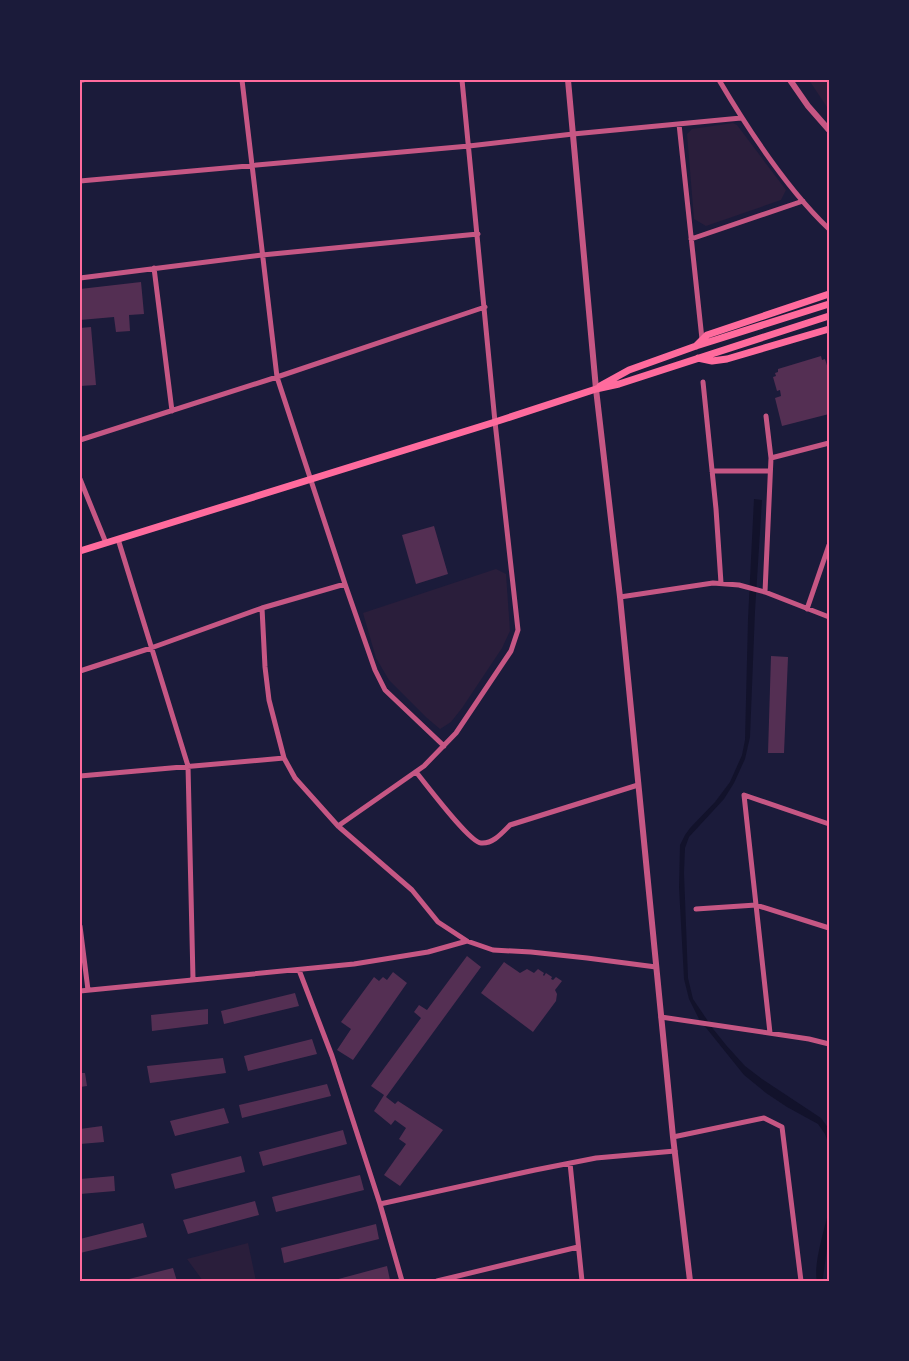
<svg xmlns="http://www.w3.org/2000/svg" width="909" height="1361" viewBox="0 0 909 1361" font-family="'Noto Sans',sans-serif">
<style>
.green{fill:#2a1e3b}
.water{fill:#12122b}
.building{fill:#542f53}
.lines{fill:none;stroke-linecap:round;stroke-linejoin:round}
.path{stroke:#ff6b9d;stroke-width:2}
.minor{stroke:#c65784;stroke-width:5}
.tertiary{stroke:#c65784;stroke-width:6}
.secondary{stroke:#ff6b9d;stroke-width:7}
.neatline{fill:none;stroke:#ff6b9d;stroke-width:2}
</style>
<rect width="100%" height="100%" fill="#1b1b3a"/>
<path class="green" d="M809 80H829V110Z
M733 123 737 125 786 190 781 200 706 226 694 219 687 134 692 129Z
M496 569 506 574 510 631 502 648 462 708 451 722 440 729 427 718 389 680 376 658 363 613Z
M248 1243 256 1281H203L187 1259Z"/>
<path class="water" d="M754 499 762 500 755 611 750 737 745 759 734 783 724 799 689 837 685 848 684 873 688 978 693 999 714 1030 726 1045 745 1066 762 1079 821 1118 829 1129V1145L825 1134 818 1124 787 1107 766 1093 744 1075 699 1019 689 999 684 979 679 887 680 845 685 835 690 828 715 802 730 782 742 755 745 740 748 619Z
M829 1210V1233L823 1278 824 1281H817C813 1265 825 1227 829 1210Z"/>
<path class="building" d="M141 282 144 314 129 315 130 331 116 332 114 317 80 320V289Z
M91 327 96 385 80 386V328Z
M821 356 822 360 825 359 829 372V414L782 426 775 398 781 396 780 390 777 391 773 377 776 376 775 373 778 372V369Z
M434 526 448 574 416 584 402 535Z
M771 656 788 657 784 753H768Z
M467 956 481 967 386 1097 395 1104 398 1101 443 1130 400 1186 384 1175 406 1144 399 1139 406 1128 395 1120 391 1125 374 1111 384 1095 371 1086 421 1018 414 1012 419 1005 427 1010Z
M504 962 520 973 527 969 534 973 538 969 544 973 543 975 544 976 546 973 552 977 551 979 553 980 556 977 562 981 555 990 557 994 556 1001 533 1032 481 993Z
M393 972 407 983 353 1060 337 1050 351 1029 341 1022 374 977 379 981 383 977 387 980Z
M295 993 299 1006 224 1024 221 1011Z
M208 1009V1024L152 1031 151 1015Z
M312 1039 317 1054 248 1071 244 1056Z
M223 1058 226 1073 150 1083 147 1066Z
M80 1073H85L87 1086 80 1087Z
M327 1084 331 1096 242 1118 239 1105Z
M224 1108 229 1123 175 1136 170 1121Z
M102 1126 104 1142 80 1144V1129Z
M343 1130 347 1144 263 1166 259 1152Z
M241 1156 245 1172 175 1189 171 1174Z
M360 1175 364 1190 276 1212 272 1197Z
M114 1176 115 1191 80 1194V1179Z
M255 1201 259 1215 188 1234 183 1220Z
M143 1223 147 1237 80 1253V1239Z
M376 1224 379 1239 284 1263 281 1248Z
M387 1266 390 1280 386 1281H331Z
M173 1268 177 1281H125V1280Z"/>
<g class="lines">
<path class="path" d="M828 80 829 81"/>
<path class="minor" d="M80 80H83
M242 80 277 377 345 584 375 670 385 690 444 746
M719 80C749 131 786 188 829 229
M679 124 702 339
M80 181 469 146 573 134 741 118
M691 239 803 201
M154 268 172 411
M80 278 262 255 478 234
M703 382 716 509 721 583
M80 440 277 377 485 307
M771 458 829 443
M712 471H770
M80 479 106 543
M118 539 188 766 193 979
M765 592 771 458 766 416
M620 597 713 583 739 585 765 592 829 617
M262 608 265 667 269 700 284 758 295 778 338 826 412 890 438 922 467 941 493 950 531 952 587 958 656 967
M807 609 829 545
M80 671 151 648 262 608 345 584
M416 772C426 784 469 842 481 843 493 844 502 833 510 825L638 785
M80 776 284 758
M338 826 424 766 456 733 511 651 518 630 495 422 462 80
M696 909 756 905 829 928
M80 926 88 990
M299 970 332 1056 380 1204 402 1281
M80 991 354 964 428 952 467 941
M661 1017 809 1039 829 1044
M770 1033 744 795 829 824
M673 1137 764 1118 782 1127 801 1281
M570 1163 582 1281
M380 1204 535 1170 596 1158 675 1151
M437 1281 578 1247"/>
<path class="tertiary" d="M568 80 596 389 620 597 673 1137 690 1281
M790 80 808 106 829 130"/>
<path class="secondary" d="M696 346 707 335 829 294
M698 358 712 361 727 359 829 329
M600 386 629 370 696 346 829 304
M80 551 495 422 596 389 619 384 829 316"/>
</g>
<rect width="909" height="1361" fill="none" stroke="#1b1b3a" stroke-width="162"/>
<rect x="81" y="81" width="747" height="1199" class="neatline"/>
</svg>
